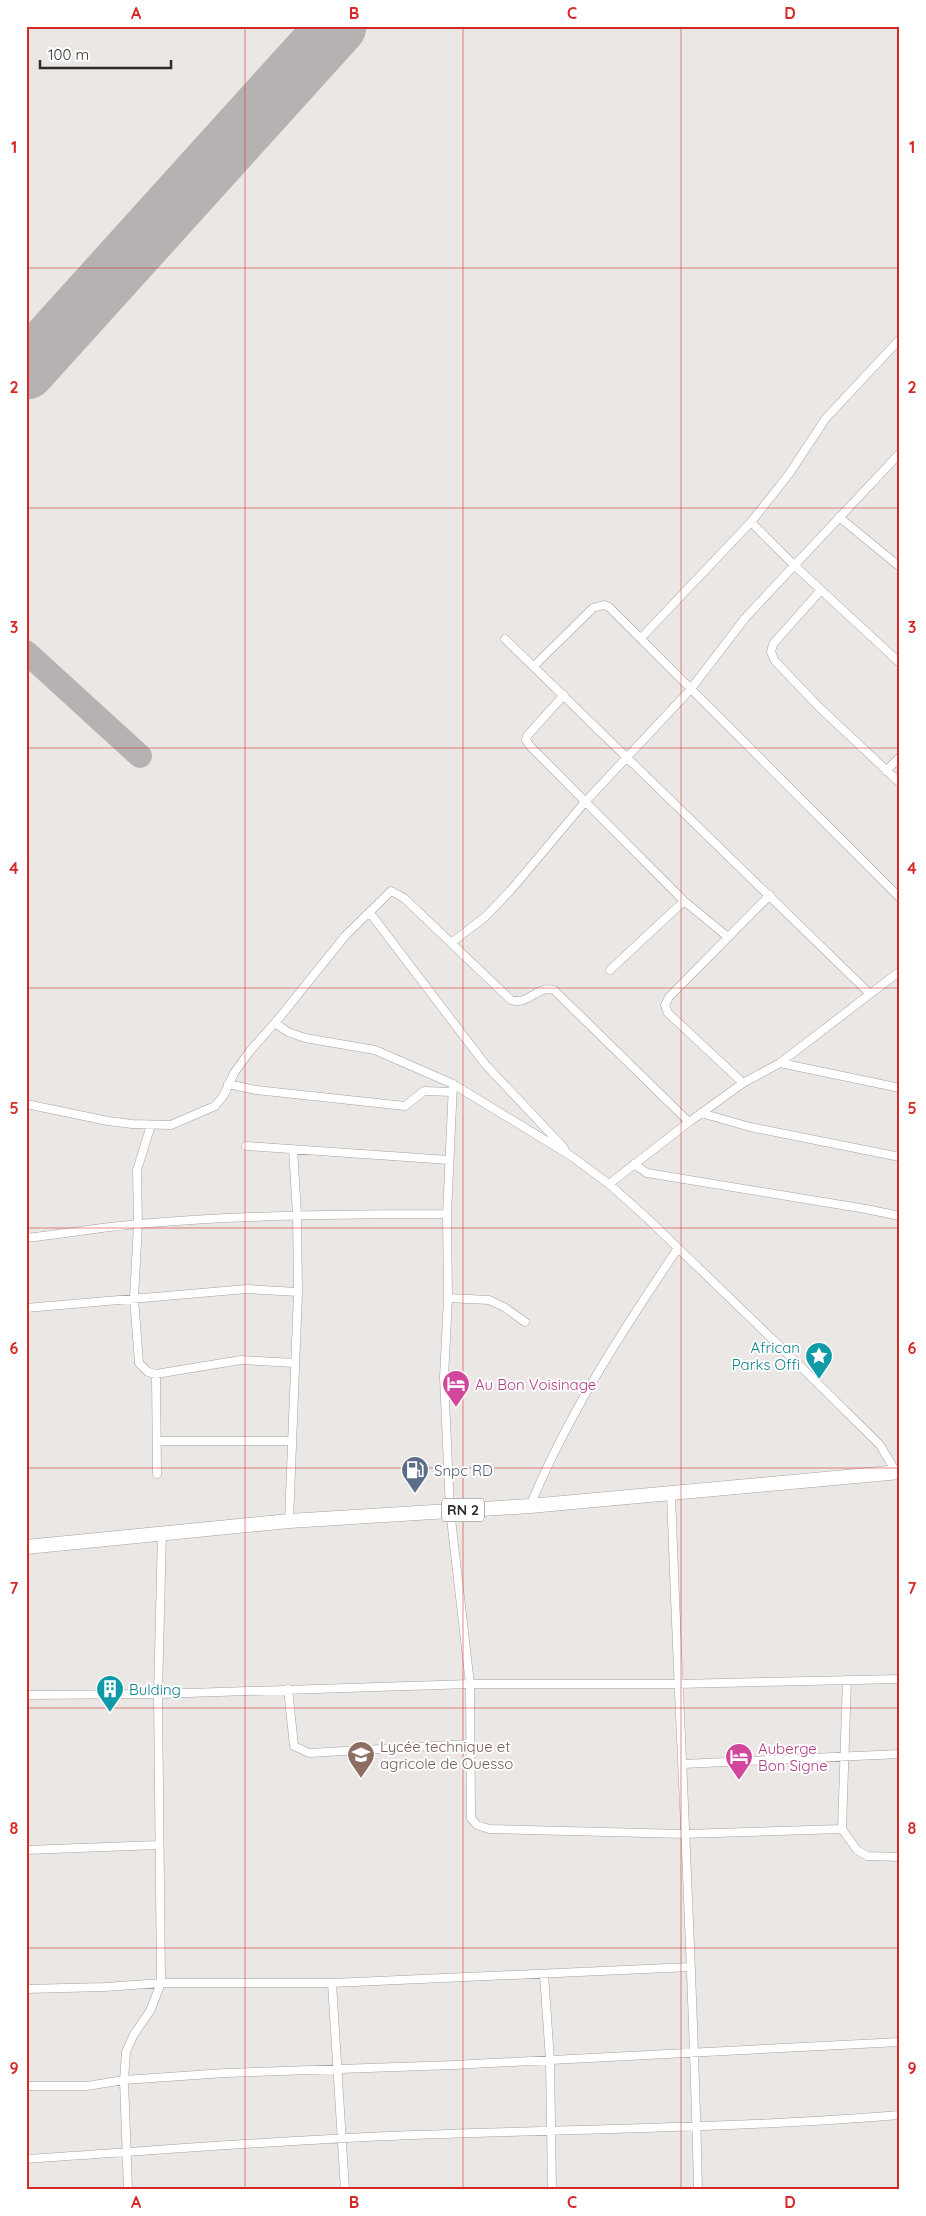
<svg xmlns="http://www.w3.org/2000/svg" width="926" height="2216" viewBox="0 0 926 2216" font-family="Quicksand,sans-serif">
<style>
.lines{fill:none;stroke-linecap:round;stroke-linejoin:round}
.taxiway{stroke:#b5b2b1;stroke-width:24}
.runway{stroke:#b5b2b1;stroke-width:59}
.street-casing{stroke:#a5a2a1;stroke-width:9}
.highway-casing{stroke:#a5a2a1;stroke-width:15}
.street{stroke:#fff;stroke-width:8}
.highway{stroke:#fff;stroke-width:14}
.grid{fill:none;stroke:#d62828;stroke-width:1;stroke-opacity:0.55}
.labels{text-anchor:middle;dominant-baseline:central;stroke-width:4;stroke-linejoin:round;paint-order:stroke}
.shield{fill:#fff;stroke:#6c6b6b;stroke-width:1}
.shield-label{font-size:14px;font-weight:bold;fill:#2d2c2b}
.culture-label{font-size:15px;fill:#0d838f;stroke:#fff;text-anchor:end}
.hotel-label{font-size:15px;fill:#b23c85;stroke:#fff;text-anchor:start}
.service-label{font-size:15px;fill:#4e5e75;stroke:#fff;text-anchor:start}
.education-label{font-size:15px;fill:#785e54;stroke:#fff;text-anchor:start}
.neatline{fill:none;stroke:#d62828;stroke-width:2}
.grid-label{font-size:16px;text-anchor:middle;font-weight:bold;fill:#d62828}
</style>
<rect width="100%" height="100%" fill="#eae7e5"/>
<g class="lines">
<path class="taxiway" d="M26 652 140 756"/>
<path class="runway" d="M26 370 337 26"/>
<defs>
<path id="street" d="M839 517 900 567
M751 522 795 566 900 663
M821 590 773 644 771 652 775 661 819 707 900 783
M641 638 751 522 789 474 826 418 900 339
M505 639 869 993
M534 666 593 608 604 605 609 607 900 898
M564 695 527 736 526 740 530 746 684 901 728 937
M886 771 900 757
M370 913 485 1064 564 1148
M451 943 485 917 510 891 585 802 690 690 746 617 900 453
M610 970 684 901
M275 1023 288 1032 305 1038 375 1050 453 1084 571 1156 609 1184 649 1220 793 1359 880 1445 896 1472
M780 1063 900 1088
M743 1083 668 1013 665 1005 669 997 770 895
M228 1084 256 1090 405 1106 424 1091 452 1092
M453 1084 447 1214 448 1298 444 1377 450 1510 470 1684 471 1818 477 1825 489 1829 684 1834 842 1829
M26 1104 108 1121 132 1124 171 1125 215 1106 224 1095 234 1073 250 1051 280 1017 345 936 391 891 404 898 511 1000C528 1006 537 985 554 990L689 1122
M701 1113 750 1127 900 1157
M151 1125 137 1170 138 1224 134 1298 139 1363 148 1372 156 1374 241 1360 294 1363
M246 1146 449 1160
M634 1164 647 1173 866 1209 900 1216
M609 1184 689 1122 743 1083 780 1063 900 971
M26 1238C64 1234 101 1227 139 1224 242 1215 344 1214 447 1214
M448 1298 489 1300 504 1307 525 1322
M26 1308 247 1289 298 1292
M156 1374 157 1474
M157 1441H290
M671 1492C679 1725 693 1957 698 2190
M530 1506C568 1414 623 1330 678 1248
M289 1521 298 1292 297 1214 293 1149
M847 1680 842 1829 857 1850 867 1856 900 1857
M288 1689 294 1746 309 1753 470 1744
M26 1695 158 1694 470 1684H677L900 1679
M683 1764 900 1754
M26 1850 159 1845
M544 1974 550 2060 552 2190
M332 1983 345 2190
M26 1989 105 1987 161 1983H332L690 1967
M26 2086H87L124 2080 225 2073 454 2065 900 2042
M26 2159C148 2151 269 2141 390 2136 560 2129 730 2129 900 2115
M128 2190 124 2080 126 2052 133 2036 150 2011 161 1983 158 1694 162 1532"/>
<path id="highway" d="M26 1547 289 1521 530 1506 900 1472"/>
</defs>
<use href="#street" class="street-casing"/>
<use href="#highway" class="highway-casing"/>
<use href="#street" class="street"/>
<use href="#highway" class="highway"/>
</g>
<path class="grid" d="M245 26V2190M463 26V2190M681 26V2190M26 268H900M26 508H900M26 748H900M26 988H900M26 1228H900M26 1468H900M26 1708H900M26 1948H900"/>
<defs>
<symbol id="sight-pin" viewBox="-11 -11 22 30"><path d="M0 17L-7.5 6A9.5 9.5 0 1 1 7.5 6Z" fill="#0f9aa8" stroke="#fff"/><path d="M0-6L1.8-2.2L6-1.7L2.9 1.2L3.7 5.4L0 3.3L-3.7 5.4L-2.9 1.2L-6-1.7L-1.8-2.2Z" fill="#fff"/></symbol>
<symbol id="hotel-pin" viewBox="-11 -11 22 30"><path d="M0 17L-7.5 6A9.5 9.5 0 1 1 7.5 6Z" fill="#d1479c" stroke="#fff"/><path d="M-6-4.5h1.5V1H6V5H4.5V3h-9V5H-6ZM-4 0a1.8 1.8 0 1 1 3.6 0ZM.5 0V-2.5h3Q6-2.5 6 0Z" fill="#fff"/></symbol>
<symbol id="fuel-pin" viewBox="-11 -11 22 30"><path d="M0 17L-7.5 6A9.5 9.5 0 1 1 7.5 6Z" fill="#5c6f8a" stroke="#fff"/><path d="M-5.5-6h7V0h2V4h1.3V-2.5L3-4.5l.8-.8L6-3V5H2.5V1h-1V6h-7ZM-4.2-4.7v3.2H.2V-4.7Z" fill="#fff"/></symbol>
<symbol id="building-pin" viewBox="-11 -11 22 30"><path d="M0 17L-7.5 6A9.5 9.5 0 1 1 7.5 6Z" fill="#0f9aa8" stroke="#fff"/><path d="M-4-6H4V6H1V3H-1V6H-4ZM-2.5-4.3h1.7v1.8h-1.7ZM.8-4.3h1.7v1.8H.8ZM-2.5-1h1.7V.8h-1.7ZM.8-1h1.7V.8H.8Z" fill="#fff"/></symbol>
<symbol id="school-pin" viewBox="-11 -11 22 30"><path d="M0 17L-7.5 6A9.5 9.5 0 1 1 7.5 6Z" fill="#8d6e63" stroke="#fff"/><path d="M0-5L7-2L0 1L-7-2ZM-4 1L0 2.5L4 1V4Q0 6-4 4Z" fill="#fff"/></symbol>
</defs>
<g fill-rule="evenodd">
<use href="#sight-pin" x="803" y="1340" width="32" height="43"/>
<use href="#hotel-pin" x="440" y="1368" width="32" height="43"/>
<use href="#fuel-pin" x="399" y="1454" width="32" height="43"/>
<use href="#building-pin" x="94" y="1673" width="32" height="43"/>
<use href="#school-pin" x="345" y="1739" width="32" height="43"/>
<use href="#hotel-pin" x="723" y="1741" width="32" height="43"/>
</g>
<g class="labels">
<rect class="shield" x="442" y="1498.5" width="42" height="23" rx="4"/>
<g class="shield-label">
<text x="463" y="1510">RN 2</text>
</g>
<g class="culture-label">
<text x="800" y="1347">African<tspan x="800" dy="17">Parks Offi</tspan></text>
<text x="129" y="1689" text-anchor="start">Bulding</text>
</g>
<g class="hotel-label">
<text x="475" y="1384">Au Bon Voisinage</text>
<text x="758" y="1748">Auberge<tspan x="758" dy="17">Bon Signe</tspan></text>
</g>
<g class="service-label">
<text x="434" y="1470">Snpc RD</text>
</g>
<g class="education-label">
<text x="380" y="1746">Lycée technique et<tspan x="380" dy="17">agricole de Ouesso</tspan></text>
</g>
</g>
<rect width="926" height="2216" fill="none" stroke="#ffffff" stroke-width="55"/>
<path d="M40 60v8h131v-8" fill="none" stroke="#2d2c2b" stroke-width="2.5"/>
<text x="48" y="60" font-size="15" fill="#2d2c2b" stroke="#ffffff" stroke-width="4" paint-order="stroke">100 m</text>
<rect x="28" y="28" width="870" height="2160" class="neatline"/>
<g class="grid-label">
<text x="136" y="19">A</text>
<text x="354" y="19">B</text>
<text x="572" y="19">C</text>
<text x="790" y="19">D</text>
<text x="14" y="153">1</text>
<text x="912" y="153">1</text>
<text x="14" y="393">2</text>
<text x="912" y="393">2</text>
<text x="14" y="633">3</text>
<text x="912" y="633">3</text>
<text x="14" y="874">4</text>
<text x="912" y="874">4</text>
<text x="14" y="1114">5</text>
<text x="912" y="1114">5</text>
<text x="14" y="1354">6</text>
<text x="912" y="1354">6</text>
<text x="14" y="1594">7</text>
<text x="912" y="1594">7</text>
<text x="14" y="1834">8</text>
<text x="912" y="1834">8</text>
<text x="14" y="2074">9</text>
<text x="912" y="2074">9</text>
<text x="136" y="2208">A</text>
<text x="354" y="2208">B</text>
<text x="572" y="2208">C</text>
<text x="790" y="2208">D</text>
</g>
</svg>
